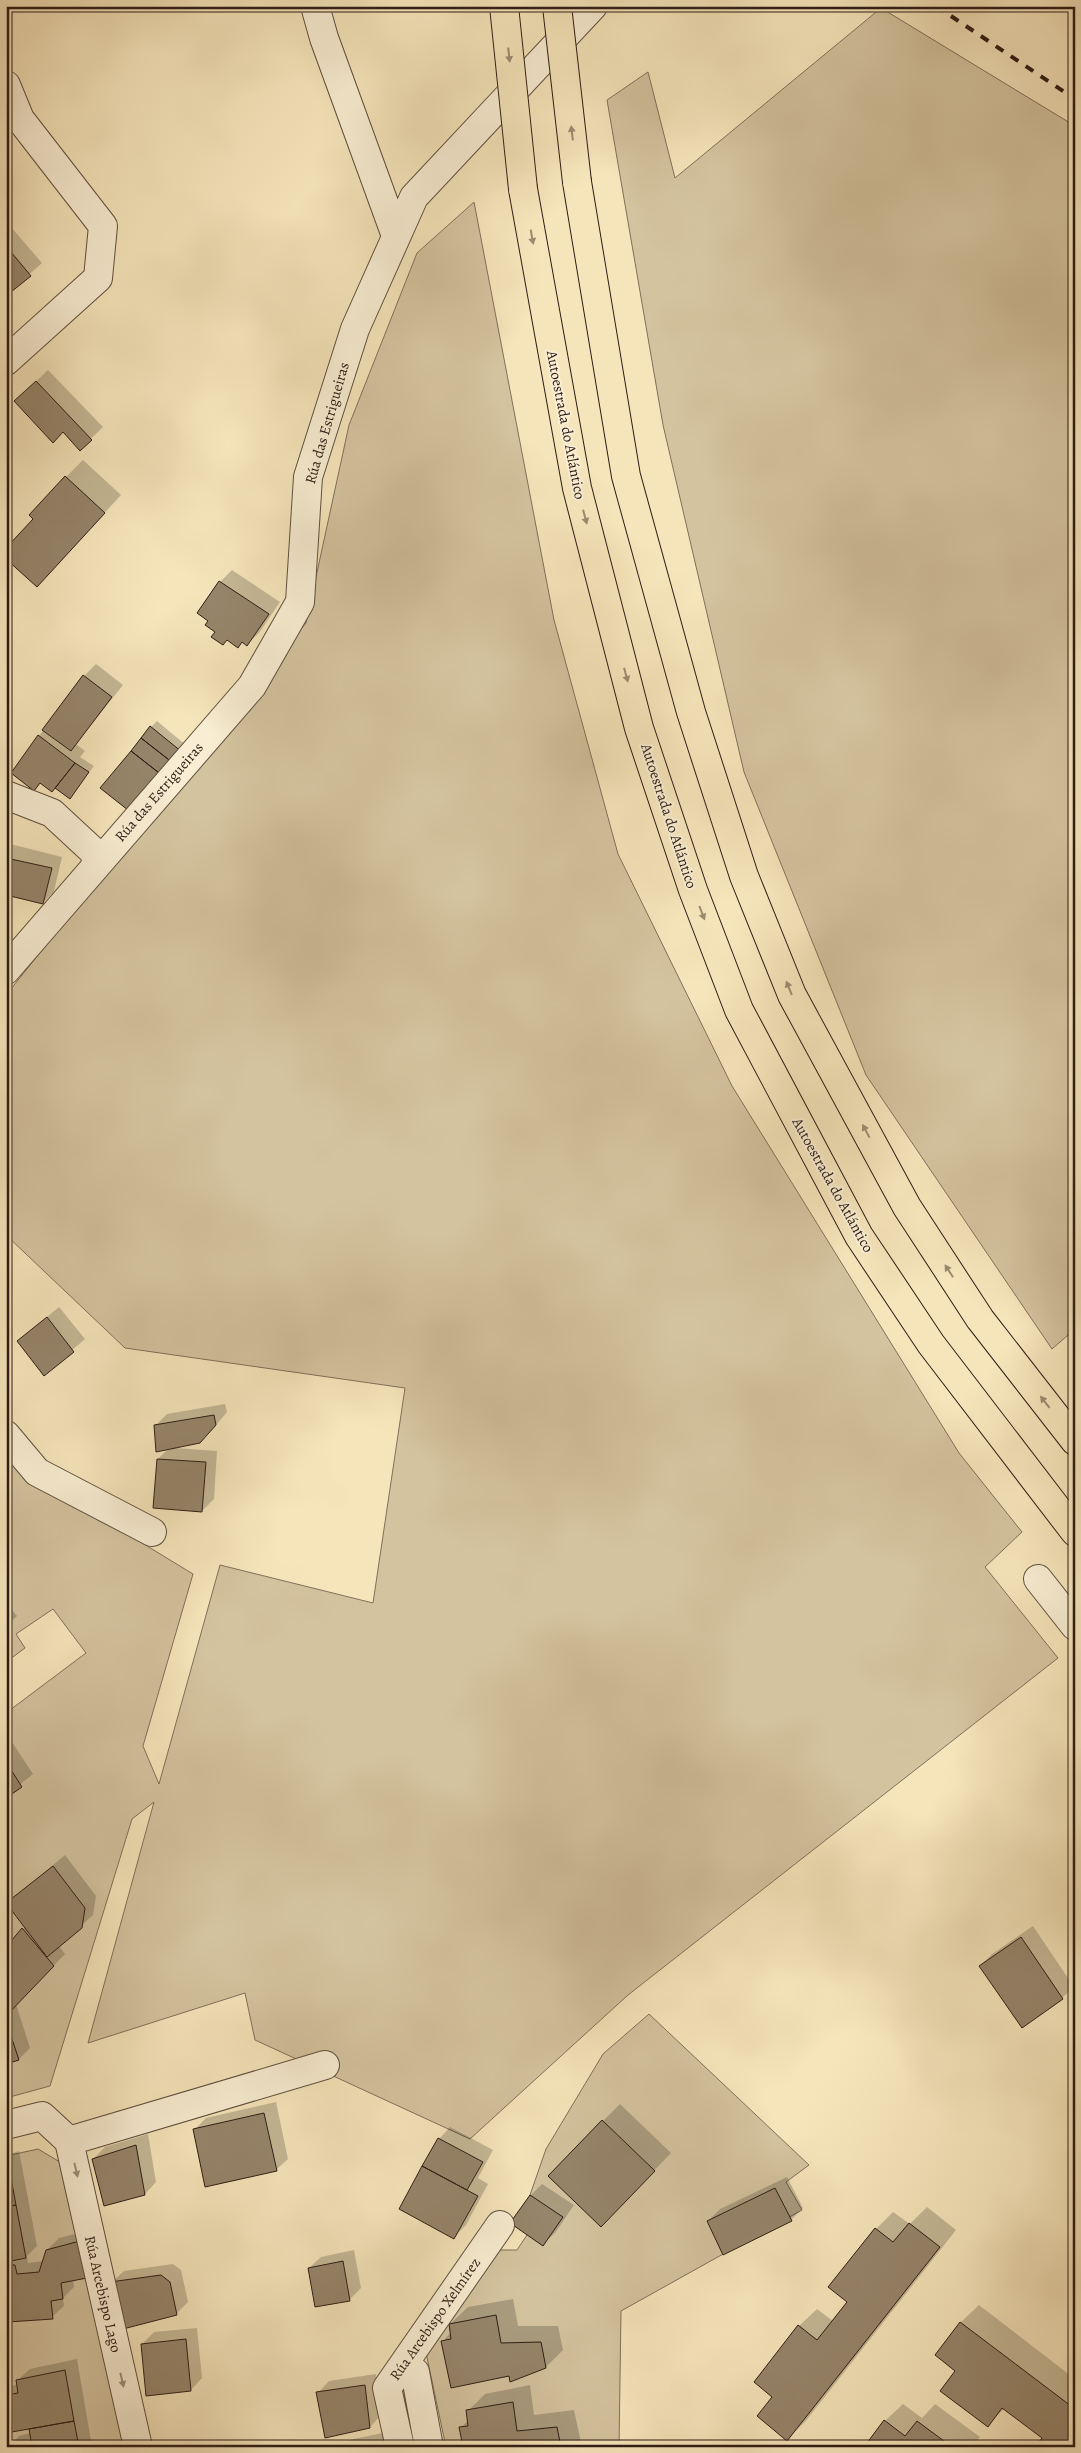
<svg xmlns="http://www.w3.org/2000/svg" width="1081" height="2453" viewBox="0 0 1081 2453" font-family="Alegreya,serif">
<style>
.green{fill:#d4c39f;stroke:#80705a}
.shadow{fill:#0003}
.building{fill:#96856b;stroke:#2d1d15}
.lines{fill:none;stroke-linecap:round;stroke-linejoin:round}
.street-casing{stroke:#5f4f3e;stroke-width:30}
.highway-casing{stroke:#2d1d15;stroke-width:30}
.street{stroke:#f9eed3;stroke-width:28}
.highway{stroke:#f6e5bb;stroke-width:28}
.rail{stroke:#2d1d15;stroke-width:4;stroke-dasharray:9 9;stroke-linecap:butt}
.highway-bridge-casing{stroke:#2d1d15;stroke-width:30;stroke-linecap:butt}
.highway-bridge{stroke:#f6e5bb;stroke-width:28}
.oneway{fill:#9c8b70}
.oneway2{fill:#9d907e}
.labels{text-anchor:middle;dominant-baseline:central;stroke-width:4;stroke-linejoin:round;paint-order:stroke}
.street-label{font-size:15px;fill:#2d1d15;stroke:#f9eed3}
</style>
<rect width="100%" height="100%" fill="#f6e5bb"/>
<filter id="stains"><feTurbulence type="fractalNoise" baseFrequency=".004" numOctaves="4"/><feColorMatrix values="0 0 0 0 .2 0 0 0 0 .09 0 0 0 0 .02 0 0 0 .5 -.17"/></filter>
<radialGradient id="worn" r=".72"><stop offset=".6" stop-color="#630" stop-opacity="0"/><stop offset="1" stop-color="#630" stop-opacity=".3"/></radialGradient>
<path class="green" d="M881 8 1075 126V1329L1052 1349 866 1075 744 772 663 425 607 100 648 72 675 178Z
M474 202 554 620 618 854 732 1086 959 1453 1022 1532 985 1567 1058 1658 628 1995 470 2139 255 2040 245 1993 88 2043 154 1802 132 1819 50 2086 6 2098V1713L86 1653 53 1609 16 1634 25 1648 6 1662V1454L16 1466 193 1574 143 1746 159 1784 220 1565 373 1603 405 1388 125 1348 6 1235V995L306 623 349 425 417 253Z
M649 2014 809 2165 786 2182 802 2210 621 2311 619 2447H446L425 2348 495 2250H517L527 2235 530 2195 546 2149 603 2054Z
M38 2149 60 2162 126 2447H6V2156Z"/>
<path class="shadow" d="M11 227 42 263 6 295V231Z
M48 370 103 427 80 449 27 390Z
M83 460 121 495 54 568 35 519 66 477Z
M232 570 280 602 259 633 247 644 243 641 238 647 216 631 210 621 199 613 220 582Z
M96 664 123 685 76 744 85 751 80 757 94 766 70 797 39 736 84 676Z
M157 721 187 746 102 788 151 727Z
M6 843 62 857 54 891 43 903 6 894Z
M59 1307 85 1339 44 1374 18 1341Z
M225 1404 227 1412 212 1430 175 1448 217 1451 214 1499 202 1511 158 1459 169 1448 155 1426 167 1414Z
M6 1602 17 1616 6 1626Z
M6 1733 33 1774 6 1796Z
M65 1855 96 1896 93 1915 59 1946 65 1954 16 2004 30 2048 19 2059 6 2063V1949L25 1927 7 1904Z
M1033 1926 1074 1987 1062 1998 980 1966 992 1954Z
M276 2102 288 2159 276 2170 194 2130 206 2118Z
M620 2104 671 2153 618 2208 603 2121Z
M450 2127 493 2150 478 2178 488 2184 466 2225 454 2237 401 2208 439 2139Z
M148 2134 156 2182 145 2194 93 2159 105 2147Z
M19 2151 37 2246 27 2256 28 2263 44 2261 47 2250 59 2238 91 2230 73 2279 74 2287 63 2298 64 2306 52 2317 6 2305V2155Z
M787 2177 803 2208 791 2220 708 2221 720 2209Z
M542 2184 574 2205 555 2233 543 2244 512 2222 531 2195Z
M927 2207 956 2230 805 2422 787 2439 774 2396 799 2326 817 2309 833 2321 848 2302 876 2229 893 2212 910 2224Z
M354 2250 361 2288 349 2300 309 2268 321 2257Z
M173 2264 181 2270 188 2302 176 2314 112 2282 124 2271Z
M513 2299 518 2326H558L563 2350 546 2367 509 2375 443 2341 451 2332 450 2324 468 2307Z
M979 2305 1075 2379V2447L1044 2438 1005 2408 987 2425 957 2371 937 2355 961 2322Z
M197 2328 202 2378 191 2390 142 2344 154 2332Z
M77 2359 92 2447H9L19 2436 31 2433 30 2427 6 2432V2388L18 2384V2380L30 2369Z
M376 2374 381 2415 370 2427 318 2393 329 2381Z
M530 2385 534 2415 574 2410 582 2447H465L461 2427 469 2420 468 2411 485 2394Z
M903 2404 922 2418 935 2404 980 2437 972 2447H865L885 2421Z
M397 2430 401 2447H338L344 2441Z
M744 2443 749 2447H740Z"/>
<path class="building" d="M6 246 31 276 6 296Z
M36 381 92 440 80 451 63 432 53 443 14 401Z
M65 476 105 513 37 587 6 559V548L33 519 29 515Z
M219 581 269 614 247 646 242 642 238 648 227 640 223 645 211 637 215 632 205 625 208 621 197 613Z
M83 675 112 697 71 751 42 730Z
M150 726 182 752 173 763 141 738Z
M38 735 75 763 52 792 40 783 34 791 11 773Z
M141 738 173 763 163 776 131 751Z
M131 751 163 776 133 814 100 788Z
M75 763 89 772 70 799 55 788Z
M6 858 52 868 43 904 6 895Z
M47 1317 74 1352 44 1376 17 1341Z
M214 1415 216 1425 200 1443 156 1452 154 1425Z
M157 1459 206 1462 202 1512 153 1508Z
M6 1762 22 1787 6 1798Z
M53 1866 85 1908 82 1928 47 1957 6 1903Z
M22 1928 54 1966 6 2016V1947Z
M1021 1937 1063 1999 1022 2028 979 1966Z
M6 2021 19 2060 6 2064Z
M264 2113 277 2171 205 2187 193 2129Z
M602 2120 655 2171 601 2227 548 2176Z
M438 2138 483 2162 467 2190 422 2166Z
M136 2145 145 2195 104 2206 92 2159Z
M8 2162 16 2205 6 2207V2163Z
M422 2166 478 2196 454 2239 399 2209Z
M775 2188 792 2221 723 2255 707 2221Z
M530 2195 563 2217 543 2246 510 2223Z
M16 2205 26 2258 6 2262V2207Z
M909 2223 940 2247 787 2441 757 2416 772 2397 754 2382 798 2325 817 2340 847 2302 828 2287 875 2228 893 2242Z
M80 2241 87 2278 61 2283 63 2299 51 2301 53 2319 8 2322 6 2265H15L17 2274 39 2272 46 2250Z
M343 2261 350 2301 315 2307 308 2268Z
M161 2275 170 2282 177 2315 123 2329 110 2282Z
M496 2315 501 2343 541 2342 546 2368 510 2382 509 2376 451 2388 441 2341 451 2339 449 2324Z
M960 2322 1075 2409V2447H1035L1042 2438 1002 2408 988 2427 940 2391 955 2371 935 2355Z
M186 2339 191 2391 146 2396 141 2344Z
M65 2370 74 2421 6 2433V2395L18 2393 16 2380Z
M365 2385 370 2428 325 2438 316 2392Z
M513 2402 517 2431 557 2427 561 2447H463L459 2427 468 2426 466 2410Z
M884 2420 905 2436 917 2421 952 2447H864Z
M74 2421 79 2447H9L31 2441 29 2429Z
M385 2441 395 2447H358Z"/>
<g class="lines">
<defs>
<path id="street" d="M315 6 324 38 396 236
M6 85 20 119 103 226 98 278 6 361
M6 795 52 813 93 851 98 863
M6 970 252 686 300 602 308 477 355 329 414 197 593 6
M6 1435 37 1472 152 1532
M1038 1579 1075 1626
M6 2125 42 2116 69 2141 138 2447
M69 2141 325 2065
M415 2372 429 2447
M400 2447 387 2388 500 2225"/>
<path id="highway" d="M577 182 626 476 691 712 744 876 792 995 907 1207 980 1319 1075 1441
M523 189 577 488 639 728 693 890 739 1010 859 1236 931 1344 1075 1532"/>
</defs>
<use href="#street" class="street-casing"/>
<use href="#highway" class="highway-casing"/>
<use href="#street" class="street"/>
<use href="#highway" class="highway"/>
<path class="rail" d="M936 6 1075 99"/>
<defs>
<path id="highway-bridge" d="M504 6 523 189
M557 6 577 182"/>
</defs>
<use href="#highway-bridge" class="highway-bridge-casing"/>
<use href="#highway-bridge" class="highway-bridge"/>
</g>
<defs><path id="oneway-solid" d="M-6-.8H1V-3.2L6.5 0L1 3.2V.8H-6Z" transform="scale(1.25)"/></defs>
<g class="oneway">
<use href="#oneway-solid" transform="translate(509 55) rotate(84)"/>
<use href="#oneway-solid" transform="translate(572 133) rotate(-97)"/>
<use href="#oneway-solid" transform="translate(532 237) rotate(80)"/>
<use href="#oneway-solid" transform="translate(585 517) rotate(75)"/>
<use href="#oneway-solid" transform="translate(626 675) rotate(75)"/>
<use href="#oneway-solid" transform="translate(702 913) rotate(69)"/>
<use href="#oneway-solid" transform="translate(789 988) rotate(-112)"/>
<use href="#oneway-solid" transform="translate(866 1131) rotate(-118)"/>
<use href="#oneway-solid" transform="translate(949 1271) rotate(-123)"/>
<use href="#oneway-solid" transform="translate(1045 1402) rotate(-128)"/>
</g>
<g class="oneway2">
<use href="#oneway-solid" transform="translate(76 2170) rotate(77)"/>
<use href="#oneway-solid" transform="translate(122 2380) rotate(77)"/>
</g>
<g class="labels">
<g class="street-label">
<text transform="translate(327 423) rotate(-74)">Rúa das Estrigueiras</text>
<text transform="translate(566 425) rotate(79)">Autoestrada do Atlántico</text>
<text transform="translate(159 792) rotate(-49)">Rúa das Estrigueiras</text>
<text transform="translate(669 816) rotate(72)">Autoestrada do Atlántico</text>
<text transform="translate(833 1185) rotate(61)">Autoestrada do Atlántico</text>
<text transform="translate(103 2294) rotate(77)">Rúa Arcebispo Lago</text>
<text transform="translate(435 2319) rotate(-55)">Rúa Arcebispo Xelmírez</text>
</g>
</g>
<rect width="1081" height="2453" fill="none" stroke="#f6e5bb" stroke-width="25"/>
<rect x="8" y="8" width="1066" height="2438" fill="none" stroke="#2d1d15" stroke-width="2.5"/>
<rect x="12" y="12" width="1056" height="2428" fill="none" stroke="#2d1d15"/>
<rect width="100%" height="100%" filter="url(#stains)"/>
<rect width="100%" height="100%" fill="url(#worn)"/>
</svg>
